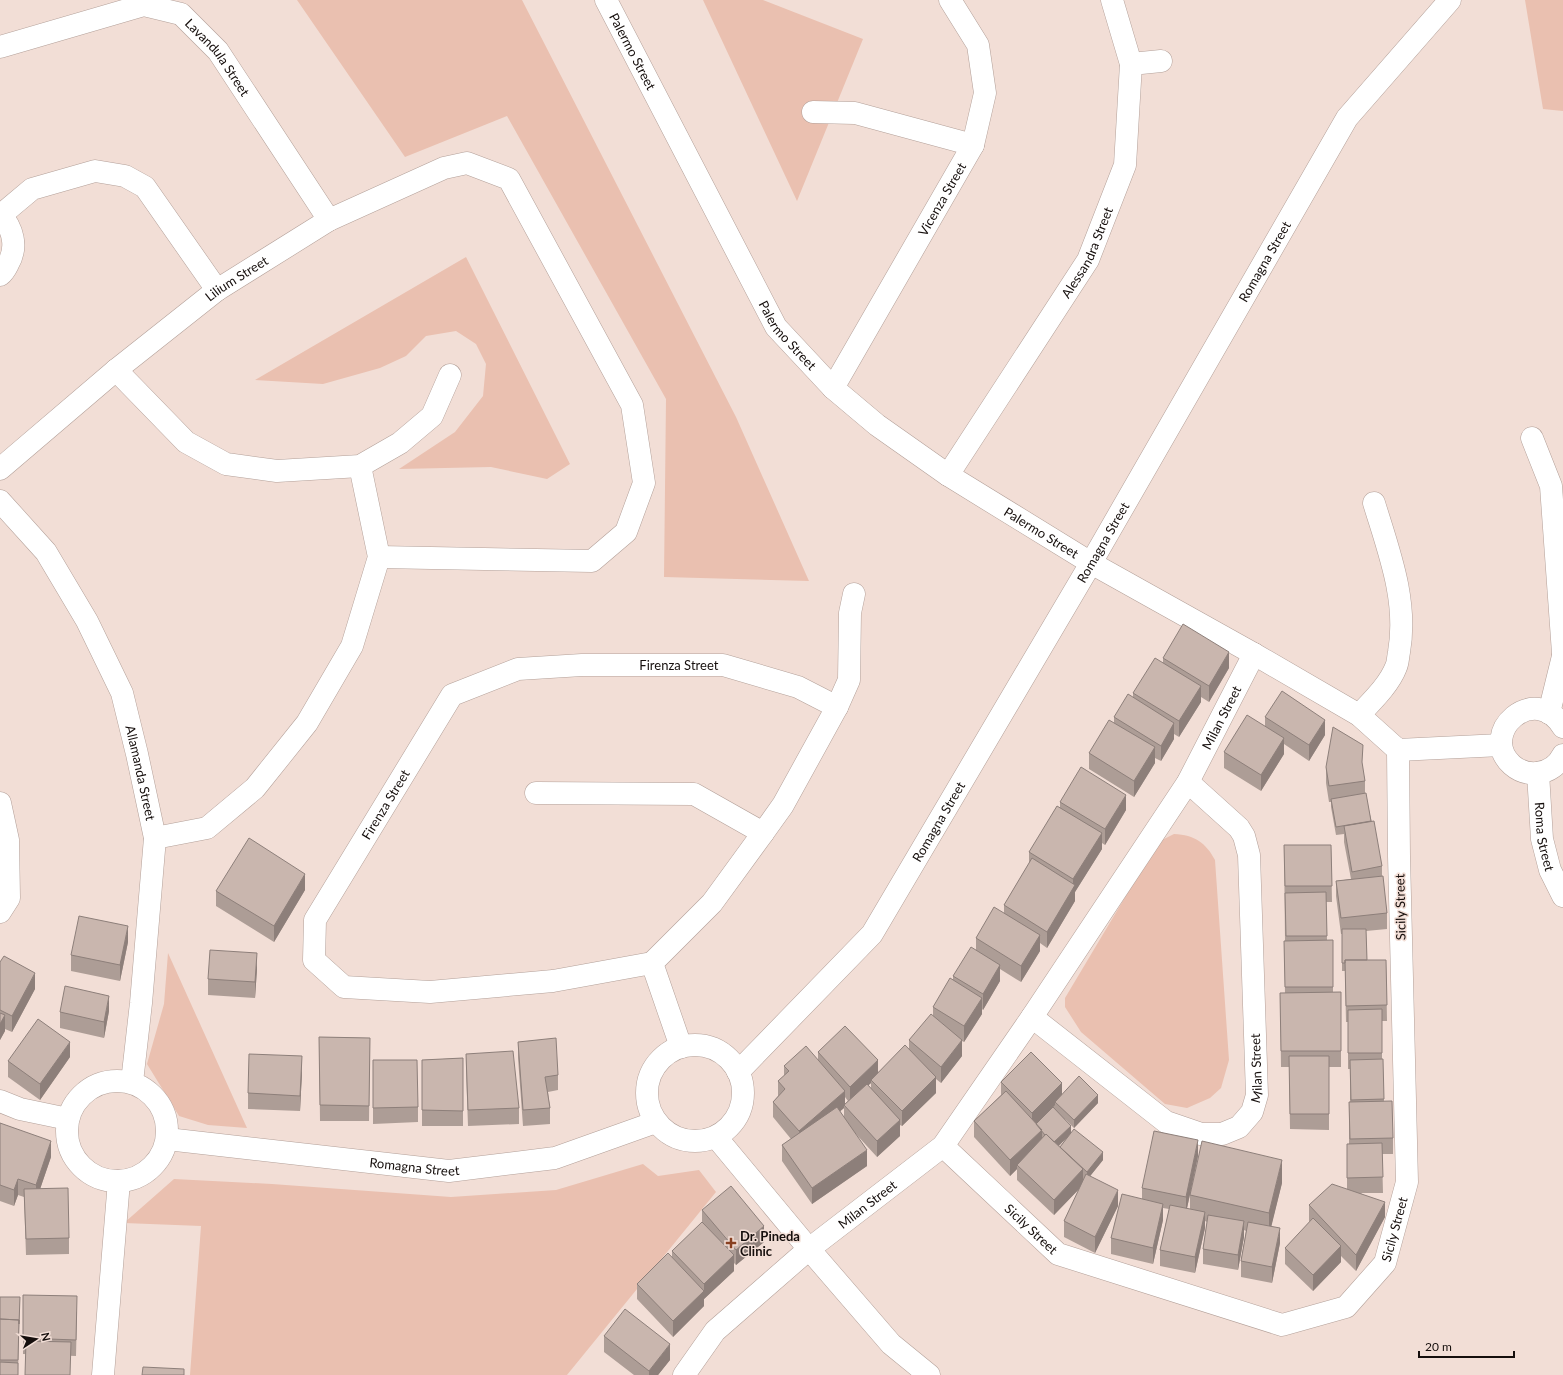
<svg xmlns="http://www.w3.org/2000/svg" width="1563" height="1375" viewBox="0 0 1563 1375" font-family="Lato,sans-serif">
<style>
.green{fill:#eac0b0}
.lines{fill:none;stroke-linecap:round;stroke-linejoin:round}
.street-casing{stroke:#b3a099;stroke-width:23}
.secondary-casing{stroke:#b3a099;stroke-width:23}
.street{stroke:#fff;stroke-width:22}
.secondary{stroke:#fff;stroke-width:22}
.wall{fill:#ad9d96;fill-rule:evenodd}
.shaded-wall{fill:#8d7f7a}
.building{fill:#c9b6ae;stroke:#8d7f7a}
.poi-dot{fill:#884021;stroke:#f2ded6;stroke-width:1.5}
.labels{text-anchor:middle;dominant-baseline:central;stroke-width:3;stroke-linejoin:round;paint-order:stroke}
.street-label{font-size:13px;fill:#150e0c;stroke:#f2ded6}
.poi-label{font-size:13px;font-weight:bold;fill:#150e0c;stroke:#f2ded6;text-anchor:start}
</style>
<rect width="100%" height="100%" fill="#f2ded6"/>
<path class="green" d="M297 0H522L736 417 809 581 664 577 666 399 507 116 405 157Z
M703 0H763L863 39 797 201Z
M1525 0H1563V111L1543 109Z
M466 257 570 464 547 479 491 467 399 469 455 432 483 396 486 364 476 344 456 331 426 336 406 356 380 368 323 384 255 380Z
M1174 834C1195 835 1206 843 1215 860L1229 1060 1221 1088 1210 1098 1187 1108 1165 1104 1081 1032 1065 1007V998L1158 842Z
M168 953 247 1128 208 1125 179 1116 147 1064 164 1004Z
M643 1164 658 1176 699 1170 716 1192 567 1375H190L201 1226 124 1223 174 1179 272 1184 451 1197 556 1190Z"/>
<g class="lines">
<defs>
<g id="street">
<path id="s1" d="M606 0 776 327 833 388 877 425 948 475 1091 563"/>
<path id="s2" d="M0 47 144 5 181 14 218 51 329 220"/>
<path d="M1131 64 1161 61"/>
<path d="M813 112 855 113 973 145"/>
<path d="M0 214C13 228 18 247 8 264 6 268 4 272 0 275"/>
<path d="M1 215 32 189 95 171 125 176 145 187 217 290"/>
<path d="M116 370 186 442 226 464 277 471 360 466 400 443 432 416 450 375"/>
<path id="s3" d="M833 388 973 145 985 93 978 45 950 0"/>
<path d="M1532 438 1551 486 1563 653"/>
<path id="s4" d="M0 469 116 370 217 290 329 220 444 168 467 163 509 179 632 405 644 483 626 532 592 561 379 557"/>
<path id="s5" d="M948 475 1088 260 1125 165 1131 64 1112 0"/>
<path id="s6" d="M0 501 46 552 87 621 122 693 137 754 155 838 141 1003 132 1082"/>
<path d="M1549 713 1563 656"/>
<path d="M1359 715C1372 701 1389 685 1396 667 1398 663 1398 657 1399 652 1408 601 1389 552 1374 503"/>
<path d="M536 793 694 794 763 833"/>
<path d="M0 803 8 840 9 898 0 912"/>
<path d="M155 838 207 828 255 788 307 723 352 646 379 557 360 466"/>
<path id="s7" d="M652 963 553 981 430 992 344 987 314 960 315 920 452 695 518 669 582 665H723L798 687 837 707"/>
<path id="s8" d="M1032 1017 1166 1122 1201 1134H1222L1239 1127 1252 1112 1257 1095 1249 855 1244 836 1239 828 1188 782"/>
<path d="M681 1047 652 963 712 903 763 833 783 805 837 707 849 680 850 613 854 594"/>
<path d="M0 1101 20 1109 68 1119"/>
<path d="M716 1137 809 1249 891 1344 929 1375"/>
<path id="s9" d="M943 1146 1058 1254 1282 1325 1346 1307 1385 1263 1407 1182 1399 856 1398 750"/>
<path id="s10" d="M684 1375 715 1331 809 1249 943 1146 1032 1017 1188 782 1254 654"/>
</g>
<g id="secondary">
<path d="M1091 563 1254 654 1359 715 1398 750 1501 745"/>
<path d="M1563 727C1535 681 1477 733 1512 765 1519 771 1527 774 1537 773 1549 772 1558 765 1563 755"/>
<path id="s11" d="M1538 773 1542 839 1550 870 1563 896"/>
<circle cx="695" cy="1093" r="48"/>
<path id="s12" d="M738 1072 872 934 1091 563 1347 118 1450 0"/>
<circle cx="117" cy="1131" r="50"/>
<path id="s13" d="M167 1139 449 1171 555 1158 656 1122"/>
<path d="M103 1375 119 1181"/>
</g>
</defs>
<use href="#street" class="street-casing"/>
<use href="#secondary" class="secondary-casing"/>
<use href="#street" class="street"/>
<use href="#secondary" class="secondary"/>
</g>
<path class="wall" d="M1163 658 1229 668 1209 702 1201 697V702L1179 737 1174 734V739L1161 761 1155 758V763L1134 797 1089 769V753L1114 723V717L1133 697V693L1163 663Z
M1265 717 1325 735 1309 761 1284 744V754L1261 791 1224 768V752L1265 727Z
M1362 765 1365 781V793L1382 866V876L1387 913V929L1366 931 1367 960H1386L1387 1021H1382V1059L1384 1101 1393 1138V1154H1382L1383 1193H1361L1385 1217 1356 1271 1341 1256V1262L1313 1291 1285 1264V1248L1310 1222 1309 1221V1205L1347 1189V1144H1349V1102H1350V1069H1348V1022H1346L1345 971H1342V934H1341L1336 896V881L1351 879 1344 842V834L1336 835 1331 807V802H1329L1326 783V767Z
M1060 802 1126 810 1105 845 1102 843V849L1075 892V901L1047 948 1040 943V951L1021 982 1000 969V981L983 1010 982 1009V1014L964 1042 962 1041V1056L941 1083 936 1079V1093L902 1126 900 1125V1136L877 1157 855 1133 867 1166 812 1204 782 1161V1145L791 1139 773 1117V1102L778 1096V1081L784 1076V1066L818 1060V1052L878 1072 909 1050V1040L933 1016V1007L953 980V976L976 950V938L1004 913V905L1029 864V852L1060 807ZM871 1083V1088L868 1085ZM845 1097 848 1101 845 1104ZM844 1108V1117L840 1111Z
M1284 845H1331L1332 902H1326L1327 940H1333V992H1341V1067H1329V1130L1290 1129 1289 1067H1281L1280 993H1285L1284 941H1285Z
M305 890 274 942 216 906V891Z
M128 942 120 981 71 971V955Z
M0 962 35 989 12 1032 5 1029V1031L0 1040Z
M257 969 255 998 208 995V979Z
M109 1011 104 1038 60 1028V1012Z
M319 1037 370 1038 369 1121H320Z
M518 1042 558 1075V1090L548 1092 550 1108V1124L523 1126 518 1058Z
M466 1054 519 1108V1124L468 1126 466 1070Z
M70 1057 40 1100 8 1077V1061Z
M463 1058V1126H422V1060Z
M373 1060 418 1107V1122L373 1124Z
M302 1072 300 1111 248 1109V1093Z
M1001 1082 1098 1103 1074 1128 1065 1119 1071 1132 1103 1160 1090 1176 1118 1206 1095 1253 1064 1237V1221L1080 1188 1054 1215 1017 1180V1169L1010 1176 974 1137V1121L1001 1095ZM1066 1138 1060 1147 1059 1146Z
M0 1123 51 1157 40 1189 69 1238V1254L26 1255 24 1197 18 1195 14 1206 0 1201Z
M1198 1156 1191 1190 1282 1183 1271 1226 1280 1243 1272 1283 1241 1277V1261L1246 1231 1244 1230V1237L1238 1270 1203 1264V1249L1207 1222 1205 1221V1228L1195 1273 1160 1266V1250L1169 1209 1163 1208V1220L1153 1264 1111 1254V1238L1142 1199V1188ZM1190 1195V1209L1187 1208Z
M702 1210 764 1242 736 1265 734 1263V1271L704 1299V1306L673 1337 637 1299V1284L672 1257V1251L702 1223Z
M23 1295 77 1312 76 1356 23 1354Z
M0 1297H20L18 1375H0Z
M604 1336 670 1360 658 1375H634L604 1352Z"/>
<path class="shaded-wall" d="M1229 652V668L1209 702V686Z
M1201 686V702L1179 737V721Z
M1325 720V735L1309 761V745Z
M1174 723V739L1161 761V746Z
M1284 738V754L1261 791V775Z
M1155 747V763L1134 797V781Z
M1126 795V810L1105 845V829Z
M1102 833V849L1075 892V901L1047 948V932L1073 888V879Z
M305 874V890L274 942V926Z
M128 926V942L120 981V965Z
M1040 935V951L1021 982V966Z
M257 953V969L255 998V982Z
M1000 965V981L983 1010V994Z
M35 973V989L12 1032V1016Z
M109 996V1011L104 1038V1022Z
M982 998V1014L964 1042V1026Z
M5 1015V1031L0 1040V1024Z
M962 1040V1056L941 1083V1067Z
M70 1042V1057L40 1100V1084Z
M302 1056V1072L300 1111V1096Z
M878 1060V1076L871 1080V1083L850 1103V1087Z
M936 1077V1093L902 1126V1111Z
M1062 1083V1098L1055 1102V1105L1032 1129V1113Z
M845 1091V1106L844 1105V1108L799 1147V1131Z
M1098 1095V1103L1074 1128V1120Z
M900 1120V1136L877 1157V1141Z
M1071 1126V1134L1053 1151V1143Z
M1042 1130V1146L1017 1165V1169L1010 1176V1160Z
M1198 1140V1156L1186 1213V1197Z
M51 1141V1157L36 1201V1185Z
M867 1150V1166L812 1204V1188Z
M1103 1152V1160L1087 1180V1172Z
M1282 1160V1183L1269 1236V1213Z
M1083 1169V1185L1054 1215V1200Z
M18 1179V1195L14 1206V1190Z
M1118 1190V1206L1095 1253V1237Z
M1385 1202V1217L1356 1271V1255Z
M1163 1204V1220L1153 1264V1248Z
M1205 1212V1228L1195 1273V1257Z
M1244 1221V1237L1238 1270V1255Z
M764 1226V1242L736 1265V1250Z
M1280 1228V1243L1272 1283V1267Z
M1341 1246V1262L1313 1291V1275Z
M734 1255V1271L704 1299V1306L673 1337V1321L704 1291V1284Z
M670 1344V1360L658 1375H649V1371Z"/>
<path class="building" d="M1183 624 1229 652 1209 686 1163 658Z
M1155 658 1201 686 1179 721 1133 693Z
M1282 691 1325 720 1309 745 1265 717Z
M1128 694 1174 723 1161 746 1114 717Z
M1247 715 1284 738 1261 775 1224 752Z
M1109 720 1155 747 1134 781 1089 753Z
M1333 727 1363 745 1362 762 1365 781 1329 786 1326 767Z
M1081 767 1126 795 1105 829 1060 802Z
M1366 793 1371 821 1336 827 1331 799Z
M1057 806 1102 833 1073 879 1029 852Z
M1374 821 1382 866 1352 872 1344 826Z
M249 838 305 874 274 926 216 891Z
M1284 845H1331L1332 886H1285Z
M1032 858 1075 885 1047 932 1004 905Z
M1383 876 1387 913 1341 918 1336 881Z
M1326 892 1327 936H1286L1285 893Z
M994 907 1040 935 1021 966 976 938Z
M79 916 128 926 120 965 71 955Z
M1342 929H1366L1367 960H1345V963H1342Z
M1333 940V987H1285L1284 941Z
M971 947 1000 965 983 994 953 976Z
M210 950 257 953 255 982 208 979Z
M4 956 35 973 12 1016 0 1010V962Z
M1345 960H1386L1387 1005 1346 1006Z
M950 978 982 998 964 1026 933 1007Z
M65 986 109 996 104 1022 60 1012Z
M1341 992V1051H1281L1280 993Z
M1382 1009V1053H1348V1010Z
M0 1013 5 1015 0 1024Z
M931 1014 962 1040 941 1067 909 1040Z
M38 1019 70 1042 40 1084 8 1061Z
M845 1026 878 1060 850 1087 818 1052Z
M319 1037 370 1038 369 1106 320 1105Z
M556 1038 558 1075 545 1077 550 1108 523 1110 518 1042Z
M905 1045 936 1077 902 1111 871 1080Z
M806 1046 845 1091 799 1131 773 1102 785 1089 778 1081 789 1071 784 1066Z
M513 1051 519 1108 468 1110 466 1054Z
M1031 1052 1062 1083 1032 1113 1001 1082Z
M249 1054 302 1056 300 1096 248 1093Z
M1289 1056H1329V1114H1290Z
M463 1058V1111L422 1110V1060Z
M1383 1059 1384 1099 1351 1100 1350 1060Z
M373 1060H417L418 1107 373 1108Z
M1079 1076 1098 1095 1074 1120 1055 1102Z
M867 1084 900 1120 877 1141 844 1105Z
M1006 1091 1042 1130 1010 1160 974 1121Z
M1392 1101 1393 1138 1350 1139 1349 1102Z
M837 1107 867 1150 812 1188 782 1145Z
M1053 1107 1071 1126 1054 1142 1046 1134 1045 1135 1036 1124Z
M0 1123 51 1141 36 1185 18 1179 14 1190 0 1185Z
M1074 1129 1103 1152 1087 1172 1060 1147Z
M1154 1131 1198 1140 1186 1197 1142 1188Z
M1046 1134 1083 1169 1054 1200 1017 1165Z
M1202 1141 1282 1160 1269 1213 1190 1195Z
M1382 1143 1383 1177 1347 1178V1144Z
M1086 1174 1118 1190 1095 1237 1064 1221Z
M1332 1184 1385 1202 1356 1255 1309 1205Z
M731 1186 764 1226 736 1250 702 1210Z
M68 1188 69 1238 26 1239 24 1189Z
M1122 1194 1163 1204 1153 1248 1111 1238Z
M1170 1205 1205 1212 1195 1257 1160 1250Z
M1208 1215 1244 1221 1238 1255 1203 1249Z
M1313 1218 1341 1246 1313 1275 1285 1248Z
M702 1222 734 1255 704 1284 672 1251Z
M1248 1222 1280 1228 1272 1267 1241 1261Z
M668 1253 704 1291 673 1321 637 1284Z
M23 1295 77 1296 76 1340 23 1338Z
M0 1297H20L19 1324V1320L0 1319Z
M625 1309 670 1344 649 1371 604 1336Z
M0 1319 19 1320 18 1360H0Z
M26 1341 71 1342 70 1375H25Z
M0 1362 18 1363V1375H0Z
M143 1367 184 1369V1375H142Z"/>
<path class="poi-dot" d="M729 1237h4v4h4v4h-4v4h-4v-4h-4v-4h4z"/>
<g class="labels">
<g class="street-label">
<text stroke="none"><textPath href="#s1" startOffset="58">Palermo Street</textPath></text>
<text stroke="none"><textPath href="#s2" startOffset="245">Lavandula Street</textPath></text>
<text stroke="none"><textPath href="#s3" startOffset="218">Vicenza Street</textPath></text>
<text stroke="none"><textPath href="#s5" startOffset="263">Alessandra Street</textPath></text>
<text stroke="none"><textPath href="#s12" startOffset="971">Romagna Street</textPath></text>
<text stroke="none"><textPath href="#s4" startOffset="304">Lilium Street</textPath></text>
<text stroke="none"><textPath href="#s1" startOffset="382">Palermo Street</textPath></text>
<text stroke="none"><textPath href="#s1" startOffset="706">Palermo Street</textPath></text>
<text stroke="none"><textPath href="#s12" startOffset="647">Romagna Street</textPath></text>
<text stroke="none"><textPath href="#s7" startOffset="886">Firenza Street</textPath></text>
<text stroke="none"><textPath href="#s10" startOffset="859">Milan Street</textPath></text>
<text stroke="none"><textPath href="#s6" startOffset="311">Allamanda Street</textPath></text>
<text stroke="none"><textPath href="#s7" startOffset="526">Firenza Street</textPath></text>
<text stroke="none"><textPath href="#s12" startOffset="323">Romagna Street</textPath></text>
<text stroke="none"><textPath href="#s11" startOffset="64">Roma Street</textPath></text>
<text transform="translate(1400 907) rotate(-91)">Sicily Street</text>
<text stroke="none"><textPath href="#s8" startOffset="311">Milan Street</textPath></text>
<text stroke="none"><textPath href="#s13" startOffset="249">Romagna Street</textPath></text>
<text stroke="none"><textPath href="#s10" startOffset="252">Milan Street</textPath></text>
<text stroke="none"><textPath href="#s9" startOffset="121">Sicily Street</textPath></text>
<text stroke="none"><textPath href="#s9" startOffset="553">Sicily Street</textPath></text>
</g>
<g class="poi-label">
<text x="740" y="1236">Dr. Pineda<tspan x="740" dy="15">Clinic</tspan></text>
</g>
</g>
<g transform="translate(36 1339) rotate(78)" stroke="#f2ded6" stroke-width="3" paint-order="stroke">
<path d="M0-3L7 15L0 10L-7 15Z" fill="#150e0c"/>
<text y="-6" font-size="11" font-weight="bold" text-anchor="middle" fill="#150e0c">N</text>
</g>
<path d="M1419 1351v6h95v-6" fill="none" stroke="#150e0c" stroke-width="2"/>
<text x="1425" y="1351" font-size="12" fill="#150e0c" stroke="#f2ded6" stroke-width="3" paint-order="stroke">20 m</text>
</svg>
